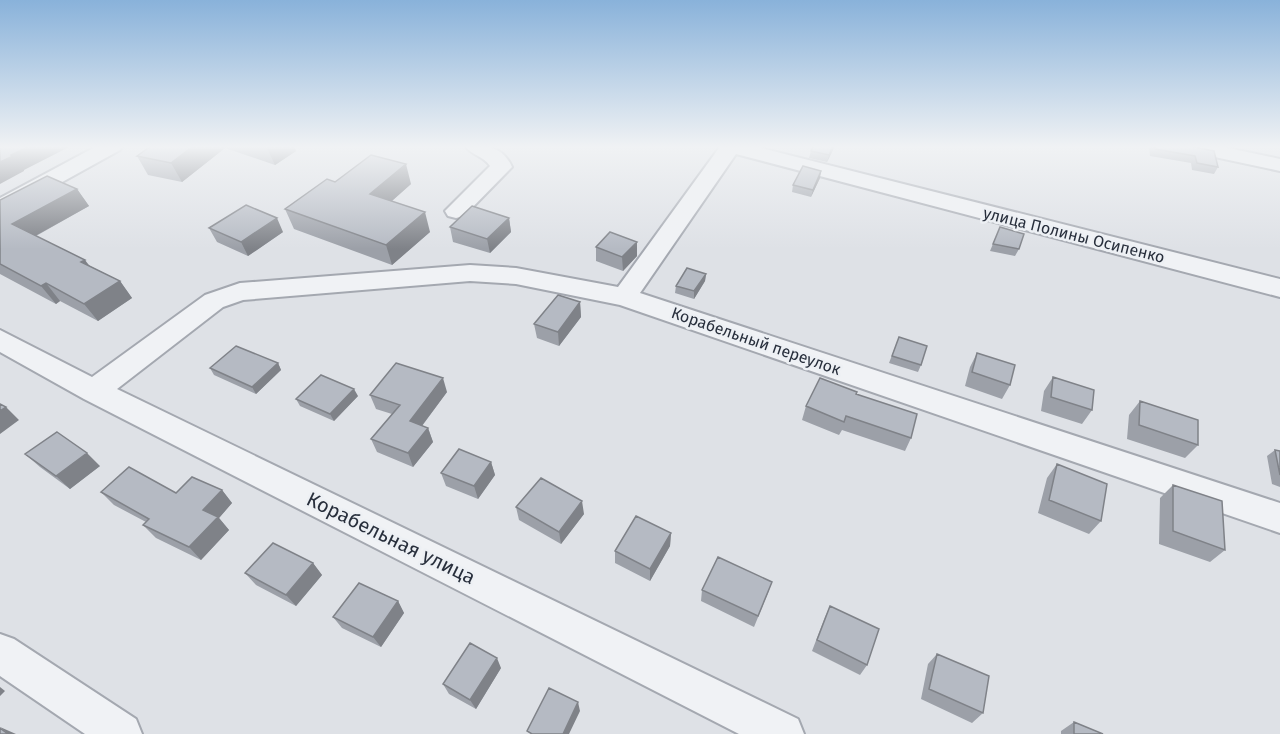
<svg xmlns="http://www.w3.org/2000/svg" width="1280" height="734" viewBox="0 0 1280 734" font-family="'Fira Sans',sans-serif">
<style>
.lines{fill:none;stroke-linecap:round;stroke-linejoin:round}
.minor-casing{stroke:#a4a8b0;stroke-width:4}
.minor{fill:#f0f2f5;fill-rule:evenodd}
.wall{fill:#9ca0a8}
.shaded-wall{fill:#7f8288}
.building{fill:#b5bac3;stroke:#7f8288;stroke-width:1.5}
.labels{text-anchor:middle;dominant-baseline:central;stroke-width:5;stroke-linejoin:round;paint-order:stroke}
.street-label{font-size:16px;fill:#282f3c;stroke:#edf0f4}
.near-street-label{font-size:20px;fill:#282f3c;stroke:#edf0f4}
</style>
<rect width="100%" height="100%" fill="#dee1e6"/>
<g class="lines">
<defs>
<path id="minor" d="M97 146H123L120 150 8 212 0 214V198Z
M465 146C486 146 502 145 512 167L464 216 456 218 448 216 445 211 490 166C484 156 471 155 465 146Z
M718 146H753L1280 279V297L736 154 640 293 1280 503V533L620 305 516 284 470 281 243 300 223 307 117 389 798 719 804 734H739L84 399 0 352V330L92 377 205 295 240 283 470 265 516 268 618 287 719 148Z
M1179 146H1219L1280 159V171L1182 150Z
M0 634 14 639 136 719 142 734H85L0 676Z"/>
</defs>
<use href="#minor" class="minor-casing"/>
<use href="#minor" class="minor"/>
</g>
<path class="wall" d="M151 146H294L296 151 275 165 225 148 182 182 148 175 137 156Z
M835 146 827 162 809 158 811 151Z
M1149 146H1190L1218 167 1214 174 1192 170 1191 163 1150 156Z
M820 178 811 197 792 192 793 185Z
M335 182 411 184 392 201 430 232 392 265 294 229 285 209Z
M77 189 89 206 36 236 90 266 120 281 132 298 98 321 60 301 56 304 0 274V200Z
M509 218 511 232 490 253 453 242 450 227Z
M1000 227 1019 249 1015 256 990 251Z
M209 228 283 232 248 256 217 242Z
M637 242V256L623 271 596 261V247Z
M706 274 705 281 694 299 675 293 676 286Z
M580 302 581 317 559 346 537 338 534 324Z
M899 337 921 365 918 372 889 363Z
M977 353 1010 385 1002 399 965 386 970 367Z
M278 363 281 370 256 394 214 375 210 368Z
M1053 377 1092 410 1082 424 1041 411 1044 391Z
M447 392 422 426 428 428 433 442 413 467 377 452 371 439 392 414 376 409 370 395Z
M857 394 911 438 905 451 842 430 839 435 802 420 806 406Z
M358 396 334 421 300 406 296 399Z
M1140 401 1198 445 1185 458 1127 439 1129 415Z
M1275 450 1280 451V487L1272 484 1267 456Z
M25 454 100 466 70 489 40 467Z
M491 462 495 475 478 499 446 486 441 473Z
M1057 464 1101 521 1089 534 1038 513 1047 478Z
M1173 485 1225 550 1210 562 1159 544 1160 498Z
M222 490 232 503 219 518 229 530 201 560 156 538 143 525 146 522 114 505 101 492 176 493Z
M516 507 584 514 561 544 519 520Z
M671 533 670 546 650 581 615 563V551Z
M313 563 322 575 296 606 256 585 245 573Z
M772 582 768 593 754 627 701 601 702 590Z
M398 601 404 613 381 647 342 628 333 617Z
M830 606 867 665 860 675 812 651 825 617Z
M937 654 983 713 972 723 921 699 928 664Z
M501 668 476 709 449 694 443 684Z
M1074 722 1103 734H1061V731Z"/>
<path class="shaded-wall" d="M30 146H71L24 170V171L0 184V162L11 155Z
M193 146H224L225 148 182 182 171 163Z
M266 146H294L296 151 275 165Z
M833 146H835L827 162 829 155Z
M406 164 411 184 377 214 370 194Z
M821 171 820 178 811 197 813 190Z
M77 189 89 206 26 241 12 224Z
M425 212 430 232 392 265 386 245Z
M277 218 283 232 248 256 241 242Z
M509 218 511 232 490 253 487 239Z
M637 242V256L623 271 622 257Z
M85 260 98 277 81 262Z
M706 274 705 281 694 299V291Z
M120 281 132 298 98 321 84 304Z
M46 283 60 301 56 304 41 286Z
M580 302 581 317 559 346 558 332Z
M278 363 281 370 256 394 252 387Z
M443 378 447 392 415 435 410 421Z
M354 389 358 396 334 421 330 414Z
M6 407 19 420 0 434V411Z
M428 428 433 442 413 467 408 453Z
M87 453 100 466 70 489 56 476Z
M491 462 495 475 478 499 474 486Z
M222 490 232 503 219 518 229 530 201 560 189 547 203 510Z
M582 501 584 514 561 544 559 532Z
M671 533 670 546 650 581V569Z
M313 563 322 575 296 606 286 595Z
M398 601 404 613 381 647 373 637Z
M497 658 501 668 476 709 470 700Z
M0 687 5 691 0 696Z
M578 702 580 711 569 734H563Z
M0 727 16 734H8Z"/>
<path class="building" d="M0 146H30L11 155 13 156 0 162Z
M151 146H193L171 163 137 156Z
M813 146H833L829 155 811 151Z
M1154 146H1190L1214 151 1218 167 1197 163 1195 156 1155 149Z
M371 155 406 164 370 194 425 212 386 245 285 209 327 179 335 182Z
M803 166 821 171 813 190 793 185Z
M47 176 77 189 12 224 85 260 81 262 120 281 84 304 46 283 41 286 0 264V200Z
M246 205 277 218 241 242 209 228Z
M472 206 509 218 487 239 450 227Z
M1000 227 1024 234 1019 249 993 244Z
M610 232 637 242 622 257 596 247Z
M687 268 706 274 694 291 676 286Z
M558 295 580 302 558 332 534 324Z
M899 337 927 346 921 365 892 356Z
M236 346 278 363 252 387 210 368Z
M977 353 1015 365 1010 385 972 372Z
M396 363 443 378 410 421 428 428 408 453 371 439 400 405 370 395Z
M321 375 354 389 330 414 296 399Z
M1053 377 1094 390 1092 410 1051 397Z
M820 378 857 392 856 394 917 414 911 438 846 416 844 422 806 406Z
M1140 401 1198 420V445L1139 425Z
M0 404 6 407 0 411Z
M57 432 87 453 56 476 25 454Z
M459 449 491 462 474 486 441 473Z
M1275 450 1280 451V475Z
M1057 464 1107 484 1101 521 1049 500Z
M129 467 176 493 192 477 222 490 203 510 218 517 189 547 143 525 149 519 101 492Z
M541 478 582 501 559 532 516 507Z
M1173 485 1222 501 1225 550 1173 531Z
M636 516 671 533 650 569 615 551Z
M273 543 313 563 286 595 245 573Z
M718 557 772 582 758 616 702 590Z
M359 583 398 601 373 637 333 617Z
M830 606 879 629 867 665 817 640Z
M470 643 497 658 470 700 443 684Z
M937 654 989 676 983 713 929 689Z
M549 688 578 702 563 734H532L527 731Z
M1074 722 1103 734H1074Z
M0 728 8 734H0Z"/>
<linearGradient id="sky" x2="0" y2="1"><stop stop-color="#89b2da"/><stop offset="0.59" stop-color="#f0f2f4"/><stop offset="1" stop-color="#f0f2f4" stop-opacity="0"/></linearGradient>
<rect width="1280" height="249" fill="url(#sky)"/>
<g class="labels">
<g class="street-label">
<text transform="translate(1074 235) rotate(14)">улица Полины Осипенко</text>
<text transform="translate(756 341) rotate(19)">Корабельный переулок</text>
</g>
<g class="near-street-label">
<text transform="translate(391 538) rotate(26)">Корабельная улица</text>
</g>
</g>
</svg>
